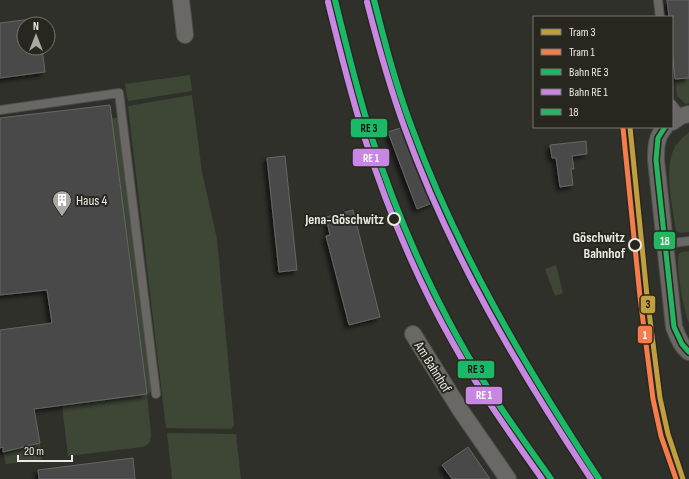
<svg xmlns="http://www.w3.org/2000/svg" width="689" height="479" viewBox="0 0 689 479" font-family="'Sofia Sans Condensed',sans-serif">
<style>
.green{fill:#3e4636}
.building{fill:#4a4a48;stroke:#666565;filter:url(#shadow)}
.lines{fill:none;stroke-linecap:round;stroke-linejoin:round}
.lane-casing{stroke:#4e4e4b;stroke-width:10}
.street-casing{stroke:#4e4e4b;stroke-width:18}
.lane{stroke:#696865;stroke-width:8}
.street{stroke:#696865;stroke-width:16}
.bus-1-casing{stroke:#28271f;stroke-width:8}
.bus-1{stroke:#26b662;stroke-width:5}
.rail-1-casing{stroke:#28271f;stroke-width:9}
.rail-2-casing{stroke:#28271f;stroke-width:9}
.rail-1{stroke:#1ab867;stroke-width:6}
.rail-2{stroke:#c787e3;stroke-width:6}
.tram-1-casing{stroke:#28271f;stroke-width:8}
.tram-2-casing{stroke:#28271f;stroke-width:8}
.tram-1{stroke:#bf9f40;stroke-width:5}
.tram-2{stroke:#f57d4b;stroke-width:5}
.stop-dot{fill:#28271f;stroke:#ebeae5;stroke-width:2}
.labels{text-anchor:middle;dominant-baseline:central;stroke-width:4;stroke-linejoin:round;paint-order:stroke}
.poi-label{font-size:14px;fill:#ebeae5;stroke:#28271f;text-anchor:start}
.stop-label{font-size:14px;font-weight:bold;fill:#ebeae5;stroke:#28271f;text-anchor:end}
.street-label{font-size:14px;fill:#ebeae5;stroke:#28271f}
.line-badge{stroke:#28271f;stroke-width:1.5}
.badge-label{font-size:11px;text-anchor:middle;font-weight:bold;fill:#fff}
.pale-badge-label{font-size:11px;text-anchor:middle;font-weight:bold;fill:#111}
</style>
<defs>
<filter id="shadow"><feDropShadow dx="-3.5" dy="3.5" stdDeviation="2" flood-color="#0009"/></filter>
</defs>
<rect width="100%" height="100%" fill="#30302b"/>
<path class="green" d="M190 75 192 91 128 101 125 84Z
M689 78V103L686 104 677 96 675 79Z
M192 95 202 172 217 239 234 425 231 429 166 428 128 106Z
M111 118H119L152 389 150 393 147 394 151 435C150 443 149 444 142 447L68 456 62 405 147 394Z
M689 132V232L681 233 676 231C673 208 664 172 673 151 676 143 683 137 689 132Z
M689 251V323C684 311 675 266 679 254L682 252Z
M556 265 563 293 555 296 545 269Z
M167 433 236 434 241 479H172Z
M40 443 42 460 6 464 3 451Z"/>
<path class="building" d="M667 0H689V78L675 79 672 47V17H669Z
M39 18V24H24V48H42L45 72 0 78V23Z
M110 105 147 394 34 409 40 443 3 452V447L0 448V330L52 323 47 290 0 295V118Z
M406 126 435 202 417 209 388 132Z
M586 141 587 154 572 156 574 169H571L573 185 560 187 556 158H552L550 145Z
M285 156 297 270 279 272 267 158Z
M353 210 380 317 349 325 326 236 330 235 326 217Z
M468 447 490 479H452L442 465Z
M133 458 135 479H39L38 470Z"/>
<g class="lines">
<defs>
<path id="lane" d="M658 0 660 17
M672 104 681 116
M0 110 119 93 156 394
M665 244 689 241"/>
<path id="street" d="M181 0 185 35
M672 122 681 116 689 114
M665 127C656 137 656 147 656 160L674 327C678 337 681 346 689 352
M413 334 461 411 508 479"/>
</defs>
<use href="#lane" class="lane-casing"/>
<use href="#street" class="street-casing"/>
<use href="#lane" class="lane"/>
<use href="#street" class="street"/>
<defs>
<path id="bus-1" d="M665 127 658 138 656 160 674 327 682 344 689 352"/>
</defs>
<use href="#bus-1" class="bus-1-casing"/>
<use href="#bus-1" class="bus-1"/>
<defs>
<path id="rail-1" d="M335 0C346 45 357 90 371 135 393 205 423 275 459 340 486 389 519 434 551 479
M374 0C385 43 396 86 412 128 458 253 526 368 599 479"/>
<path id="rail-2" d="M328 2C339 47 350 92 364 136 387 208 417 280 454 345 480 392 511 435 542 479
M367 2C378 45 390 88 405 129 450 254 518 369 591 479"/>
</defs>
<use href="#rail-1" class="rail-1-casing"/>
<use href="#rail-2" class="rail-2-casing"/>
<use href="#rail-1" class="rail-1"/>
<use href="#rail-2" class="rail-2"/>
<defs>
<path id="tram-1" d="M630 127 647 296 660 398 668 434 683 479"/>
<path id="tram-2" d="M623 128 640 297 653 399 661 436 676 479"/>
</defs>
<use href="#tram-1" class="tram-1-casing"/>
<use href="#tram-2" class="tram-2-casing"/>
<use href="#tram-1" class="tram-1"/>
<use href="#tram-2" class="tram-2"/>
</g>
<defs>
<symbol id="building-pin" viewBox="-11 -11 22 30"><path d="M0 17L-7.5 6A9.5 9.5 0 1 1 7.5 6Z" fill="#aaa9a4" stroke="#28271f"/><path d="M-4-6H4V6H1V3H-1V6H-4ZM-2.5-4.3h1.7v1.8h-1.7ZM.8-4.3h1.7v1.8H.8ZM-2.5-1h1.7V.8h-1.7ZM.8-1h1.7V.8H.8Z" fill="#fff"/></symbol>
</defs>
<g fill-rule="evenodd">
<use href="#building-pin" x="51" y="189" width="22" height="30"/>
</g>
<g class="stop-dot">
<circle cx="394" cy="219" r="6"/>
<circle cx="635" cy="245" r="6"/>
</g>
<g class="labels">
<g class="poi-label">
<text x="76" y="200">Haus 4</text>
</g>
<g class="stop-label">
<text x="384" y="219">Jena-Göschwitz</text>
<text x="625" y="237">Göschwitz<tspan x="625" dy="16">Bahnhof</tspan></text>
</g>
<g class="street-label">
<text transform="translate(433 367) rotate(58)">Am Bahnhof</text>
</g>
</g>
<g class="line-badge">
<rect x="350" y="118" width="38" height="20" rx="4" fill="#1ab867"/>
<rect x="352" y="148" width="38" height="19" rx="4" fill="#c787e3"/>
<rect x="653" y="231" width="23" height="19" rx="4" fill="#26b662"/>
<rect x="640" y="295" width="16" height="19" rx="4" fill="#bf9f40"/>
<rect x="637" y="325" width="16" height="19" rx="4" fill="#f57d4b"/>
<rect x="457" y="360" width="38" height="19" rx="4" fill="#1ab867"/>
<rect x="465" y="386" width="38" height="19" rx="4" fill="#c787e3"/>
</g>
<g class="badge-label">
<text x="371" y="162">RE 1</text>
<text x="665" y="245">18</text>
<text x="645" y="339">1</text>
<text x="484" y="399">RE 1</text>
</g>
<g class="pale-badge-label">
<text x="369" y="132">RE 3</text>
<text x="648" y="308">3</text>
<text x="476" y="373">RE 3</text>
</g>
<rect x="533" y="16" width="140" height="112" fill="#28271f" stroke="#76756e"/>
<rect x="541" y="29" width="20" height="6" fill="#bf9f40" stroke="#76756e"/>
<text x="569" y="36" font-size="12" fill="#ebeae5">Tram 3</text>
<rect x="541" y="49" width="20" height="6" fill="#f57d4b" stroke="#76756e"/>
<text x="569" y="56" font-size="12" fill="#ebeae5">Tram 1</text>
<rect x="541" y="69" width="20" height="6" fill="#1ab867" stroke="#76756e"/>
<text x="569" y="76" font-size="12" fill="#ebeae5">Bahn RE 3</text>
<rect x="541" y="89" width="20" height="6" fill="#c787e3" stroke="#76756e"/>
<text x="569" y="96" font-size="12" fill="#ebeae5">Bahn RE 1</text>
<rect x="541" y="109" width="20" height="6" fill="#26b662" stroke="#76756e"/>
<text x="569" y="116" font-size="12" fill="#ebeae5">18</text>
<g transform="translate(36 36)"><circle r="19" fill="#28271f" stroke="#76756e"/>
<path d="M0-3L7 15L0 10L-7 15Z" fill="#aaa9a4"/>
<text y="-6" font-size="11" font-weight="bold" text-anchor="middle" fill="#ebeae5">N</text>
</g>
<path d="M18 455v6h54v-6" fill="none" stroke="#ebeae5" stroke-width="2"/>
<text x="24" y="455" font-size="12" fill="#ebeae5" stroke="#28271f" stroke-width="3" paint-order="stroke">20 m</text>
</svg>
